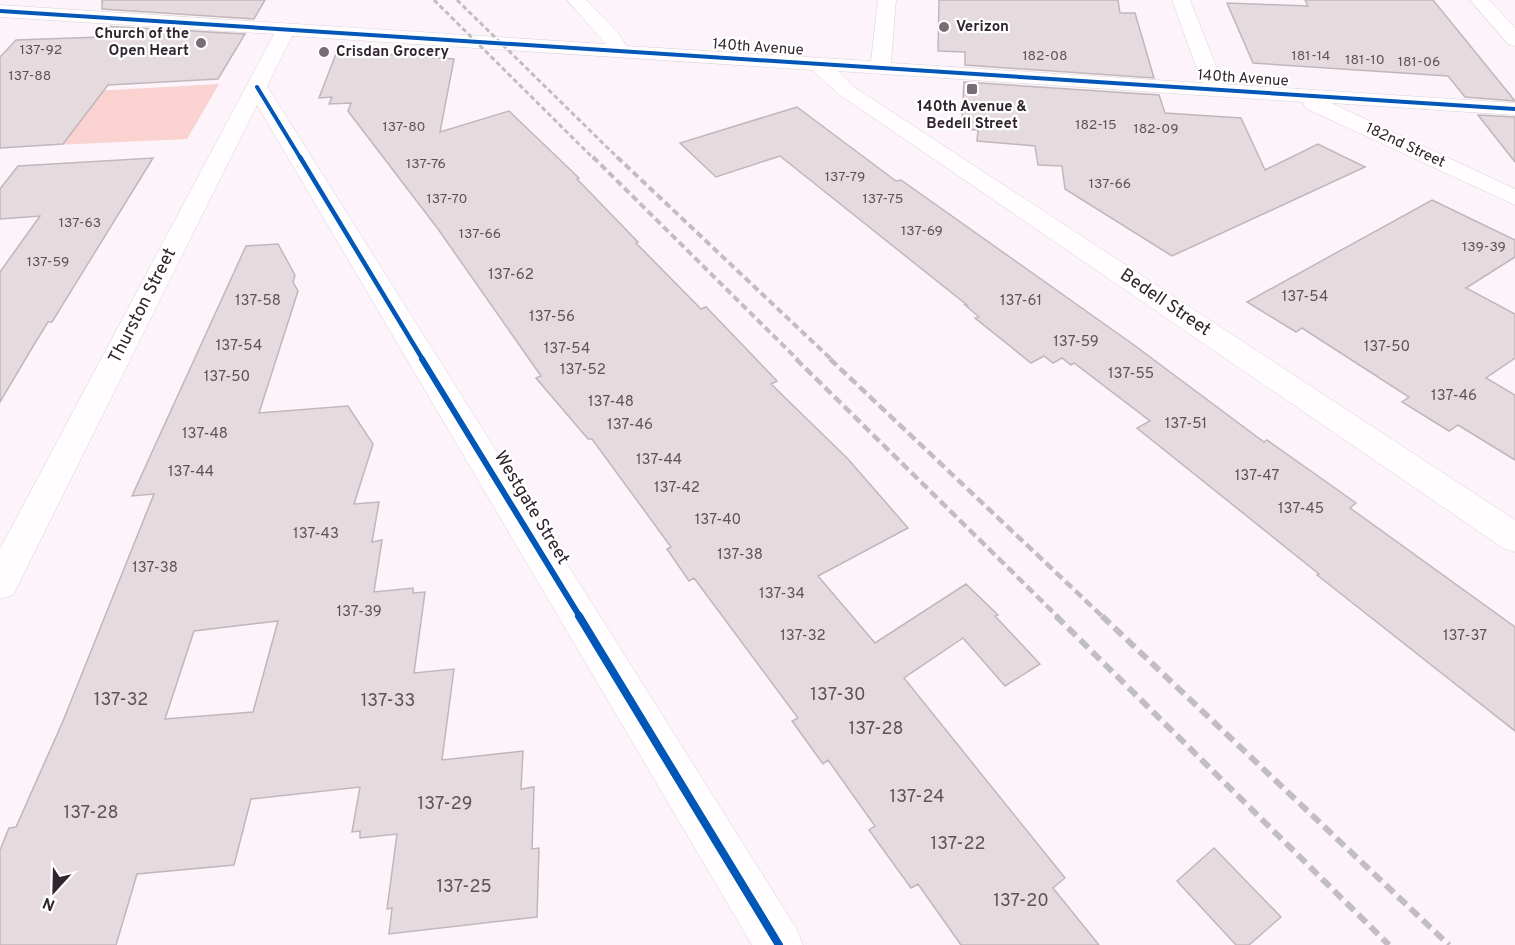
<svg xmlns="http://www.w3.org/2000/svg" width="1515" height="945" viewBox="0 0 1515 945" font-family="Overpass,sans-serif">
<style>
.green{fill:#fad2cf}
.building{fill:#e5dbdf;stroke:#c1b6bb;stroke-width:1.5;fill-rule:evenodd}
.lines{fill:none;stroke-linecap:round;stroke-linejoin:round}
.street-casing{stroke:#dad0d7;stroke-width:1}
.street{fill:#fffdfe;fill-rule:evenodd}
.rail-far3{stroke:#c0bebf;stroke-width:3;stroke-dasharray:5 3;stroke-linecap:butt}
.rail-far2{stroke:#c0bebf;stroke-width:4;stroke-dasharray:7 4;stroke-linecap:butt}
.rail-far1{stroke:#c0bebf;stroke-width:4.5;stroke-dasharray:9 4.5;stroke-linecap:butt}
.rail{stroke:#c0bebf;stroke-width:6;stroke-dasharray:11 6;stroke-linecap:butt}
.cycleway-far3-casing{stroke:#fff;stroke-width:6}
.cycleway-far2-casing{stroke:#fff;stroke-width:8}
.cycleway-far1-casing{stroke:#fff;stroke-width:10}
.cycleway-casing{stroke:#fff;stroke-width:11}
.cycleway-far3{stroke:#0057b8;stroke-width:4}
.cycleway-far2{stroke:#0057b8;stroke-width:4.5}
.cycleway-far1{stroke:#0057b8;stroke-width:6}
.cycleway{stroke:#0057b8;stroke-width:8}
.poi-dot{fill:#786d75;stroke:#fff;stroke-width:2}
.labels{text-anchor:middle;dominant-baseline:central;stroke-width:4.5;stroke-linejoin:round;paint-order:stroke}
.far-number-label{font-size:14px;fill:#5e525a}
.far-poi-label{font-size:15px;font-weight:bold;fill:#31252e;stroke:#fff;text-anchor:start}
.far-street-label{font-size:15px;fill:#31252e;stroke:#fff}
.number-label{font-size:15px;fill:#5e525a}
.street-label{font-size:18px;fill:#31252e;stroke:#fff}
.near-number-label{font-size:18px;fill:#5e525a}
</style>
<rect width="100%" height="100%" fill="#fcf4fa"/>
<path class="green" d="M219 84 187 139 34 146 76 92Z"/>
<path class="building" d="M102 0H265L254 19 102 9Z
M939 0H1118L1120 13H1135L1154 78 965 65V52L938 51Z
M1305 0H1433L1515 101 1465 97 1448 76 1253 63 1227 3 1308 6Z
M101 26 245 34 218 79 108 85 63 144 0 148V57L16 40 101 37Z
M337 51 454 59 440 132 509 111 579 178 577 179 638 242 636 243 701 309 706 307 777 381 771 384 848 459 908 528 818 576 875 643 966 584 998 615 995 616 1040 664 1005 686 963 638 904 678 1065 878 1053 888 1099 945H961L918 884 911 888 869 830 875 826 828 760 823 764 792 721 798 718 694 578 689 581 667 549 671 547 592 439H588L536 378 541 376 438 229 348 111 351 103 329 104 332 97 319 98Z
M964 82 1159 95 1165 113 1241 118 1265 170 1318 144 1365 167 1172 256 1065 189 1062 166 1038 165 1035 146 977 141 978 130 965 129 966 120 962 119Z
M797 107 896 181 901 180 1134 345 1264 442 1267 440 1356 503 1350 508 1515 627V731L1317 575 1319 574 1137 428 1150 421 1074 363 1071 365 1062 358 1053 363 1044 356 1031 363 975 318 979 317 965 305H967L780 156 716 177 680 143Z
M1478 115 1515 117V162Z
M153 158 52 322H48L35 343 0 402V272L40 216 0 219V189L18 166Z
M1432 200 1515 240V257L1466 288 1515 314V358L1486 378 1515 395V460L1458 425 1449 431 1402 402 1409 397 1302 328 1296 332 1247 302Z
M278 244 295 275 293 282 298 291 259 413 348 406 373 444 354 504 379 502 372 542 382 540 374 592 413 588V593L425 592 414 673 454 669 442 760 523 751 521 789 534 787 532 849 539 848 537 917 389 934 392 908 387 909 397 834 360 838V831L352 832 360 787 251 799 234 865 137 874 116 945H0V850L9 828 16 827 63 721 154 494 132 496 246 246ZM278 621 253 712 165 719 194 631Z
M1214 848 1281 917 1249 945H1236L1177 881Z"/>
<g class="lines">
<defs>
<path id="street" d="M567 0H586L619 34 626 46 871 61 878 0H896L891 63 1202 83 1172 0H1190L1223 84 1515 103V115L1331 103 1515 189V205L1305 108 1303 102 838 71 854 87 1515 520V552L1503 548 840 95 812 70 292 36 267 86 796 928 803 945H752L257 105 13 595 0 599V549L274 34 0 17V5L606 44Z
M1470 0H1489L1515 28V46L1508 44Z"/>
</defs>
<use href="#street" class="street-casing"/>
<use href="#street" class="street"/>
<path class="rail-far3" d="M434 0 594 159
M457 0 619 159"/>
<path class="rail-far2" d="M593 157 798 360
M617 157 832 360"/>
<path class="rail-far1" d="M796 359 1058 617
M830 359 1103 617"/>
<path class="rail" d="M1056 616 1389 945
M1102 616 1449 945"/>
<defs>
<path id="cycleway-far3" d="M0 11 1515 109
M257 87 301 159"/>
<path id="cycleway-far2" d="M300 157 423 360"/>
<path id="cycleway-far1" d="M422 359 580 617"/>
<path id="cycleway" d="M579 616 779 945"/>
</defs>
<use href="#cycleway-far3" class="cycleway-far3-casing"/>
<use href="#cycleway-far2" class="cycleway-far2-casing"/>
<use href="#cycleway-far1" class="cycleway-far1-casing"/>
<use href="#cycleway" class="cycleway-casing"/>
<use href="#cycleway-far3" class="cycleway-far3"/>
<use href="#cycleway-far2" class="cycleway-far2"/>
<use href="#cycleway-far1" class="cycleway-far1"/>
<use href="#cycleway" class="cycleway"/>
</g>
<g class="poi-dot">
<circle cx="944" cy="27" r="6"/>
<circle cx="201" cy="43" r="6"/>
<circle cx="324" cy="52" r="6"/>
<rect x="966" y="83" width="12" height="12" rx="3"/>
</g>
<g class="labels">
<g class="far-number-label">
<text x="41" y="50">137-92</text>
<text x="1045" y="56">182-08</text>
<text x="1311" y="56">181-14</text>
<text x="1365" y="60">181-10</text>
<text x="1419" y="62">181-06</text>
<text x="30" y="76">137-88</text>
<text x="1096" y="125">182-15</text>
<text x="404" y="127">137-80</text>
<text x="1156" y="129">182-09</text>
<text x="426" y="164">137-76</text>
<text x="845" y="177">137-79</text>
<text x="1110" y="184">137-66</text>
<text x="447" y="199">137-70</text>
<text x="883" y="199">137-75</text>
<text x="80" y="223">137-63</text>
<text x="922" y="231">137-69</text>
<text x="480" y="234">137-66</text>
<text x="1484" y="247">139-39</text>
<text x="48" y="262">137-59</text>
</g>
<g class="far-poi-label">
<text x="956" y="27">Verizon</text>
<text x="189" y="34" text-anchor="end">Church of the<tspan x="189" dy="17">Open Heart</tspan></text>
<text x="336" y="52">Crisdan Grocery</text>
<text x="972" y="107" text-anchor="middle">140th Avenue &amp;<tspan x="972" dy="17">Bedell Street</tspan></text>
</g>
<g class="far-street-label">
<text transform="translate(758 48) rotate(4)">140th Avenue</text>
<text transform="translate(1243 79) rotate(4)">140th Avenue</text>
<text transform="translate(1405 146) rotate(25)">182nd Street</text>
</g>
<g class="number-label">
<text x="511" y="275">137-62</text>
<text x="1305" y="297">137-54</text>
<text x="258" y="301">137-58</text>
<text x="1021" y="301">137-61</text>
<text x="552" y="317">137-56</text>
<text x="1076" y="342">137-59</text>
<text x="239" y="346">137-54</text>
<text x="1387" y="347">137-50</text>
<text x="567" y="349">137-54</text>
<text x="583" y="370">137-52</text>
<text x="1131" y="374">137-55</text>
<text x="227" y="377">137-50</text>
<text x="1454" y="396">137-46</text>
<text x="611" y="402">137-48</text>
<text x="1186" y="424">137-51</text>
<text x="630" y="425">137-46</text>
<text x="205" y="434">137-48</text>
<text x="659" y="460">137-44</text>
<text x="191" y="472">137-44</text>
<text x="1257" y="476">137-47</text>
<text x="677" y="488">137-42</text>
<text x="1301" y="509">137-45</text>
<text x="718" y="520">137-40</text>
<text x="316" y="534">137-43</text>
<text x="740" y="555">137-38</text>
<text x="155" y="568">137-38</text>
<text x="782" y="594">137-34</text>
<text x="359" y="612">137-39</text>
<text x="803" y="636">137-32</text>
<text x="1465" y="636">137-37</text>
</g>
<g class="street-label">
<text transform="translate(1165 303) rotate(34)">Bedell Street</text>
<text transform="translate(143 306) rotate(-63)">Thurston Street</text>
<text transform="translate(531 508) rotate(59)">Westgate Street</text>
</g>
<g class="near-number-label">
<text x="838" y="695">137-30</text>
<text x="121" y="700">137-32</text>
<text x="388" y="701">137-33</text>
<text x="876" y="729">137-28</text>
<text x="917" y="797">137-24</text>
<text x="445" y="804">137-29</text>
<text x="91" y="813">137-28</text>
<text x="958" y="844">137-22</text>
<text x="464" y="887">137-25</text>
<text x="1021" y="901">137-20</text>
</g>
</g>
<g transform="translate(54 891) rotate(202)" stroke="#ffffff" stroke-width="4.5" paint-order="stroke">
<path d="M0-4.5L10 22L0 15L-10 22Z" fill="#31252e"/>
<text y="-9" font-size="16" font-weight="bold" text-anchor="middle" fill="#31252e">N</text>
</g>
</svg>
